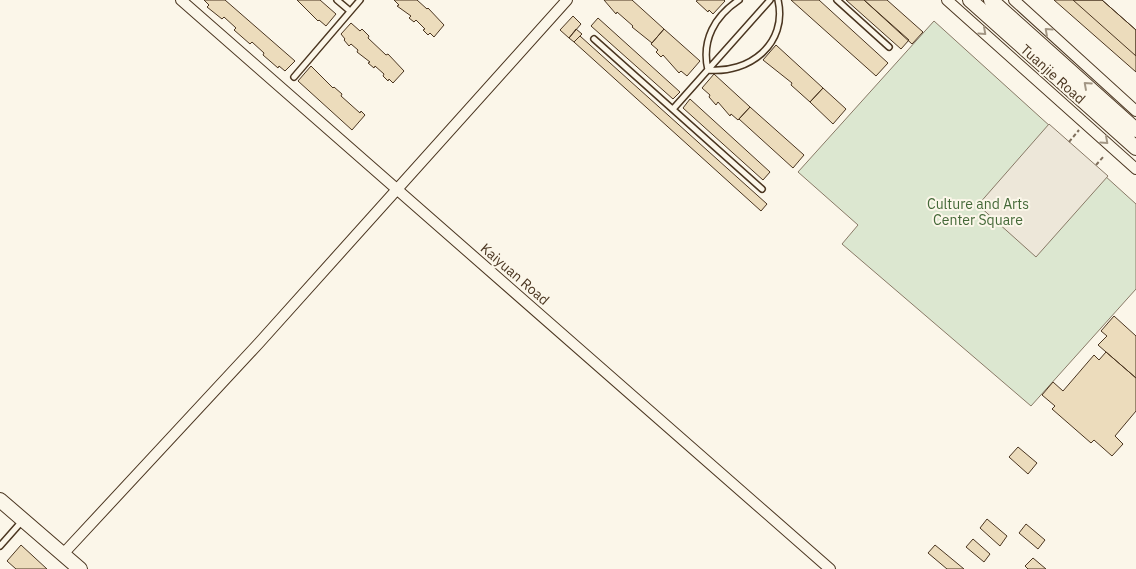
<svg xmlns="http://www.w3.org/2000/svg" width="1136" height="569" viewBox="0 0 1136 569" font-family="'IBM Plex Sans',sans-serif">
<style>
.green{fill:#dce7d0;stroke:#887966}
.parking{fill:#ede7d9;stroke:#887966}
.building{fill:#ecdcbc;stroke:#4a3520}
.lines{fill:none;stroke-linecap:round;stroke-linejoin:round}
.lane-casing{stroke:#4a3520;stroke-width:8}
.street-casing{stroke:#4a3520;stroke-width:12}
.secondary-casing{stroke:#4a3520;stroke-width:16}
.path{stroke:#7f6f5c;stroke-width:2;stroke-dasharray:4 2.5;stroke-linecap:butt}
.lane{stroke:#fbf6e9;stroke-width:5}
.street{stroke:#fbf6e9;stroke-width:10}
.secondary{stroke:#fbf6e9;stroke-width:14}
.oneway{stroke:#a29684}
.labels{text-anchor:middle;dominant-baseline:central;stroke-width:4;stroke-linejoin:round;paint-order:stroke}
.street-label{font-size:14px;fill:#4a3520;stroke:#fbf6e9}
.park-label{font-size:14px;fill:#436837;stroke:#fbf6e9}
</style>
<rect width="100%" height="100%" fill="#fbf6e9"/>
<path class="green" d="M934 21 1136 204V289L1031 406 842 244 858 225 798 172Z"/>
<path class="parking" d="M1049 124 1108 176 1036 257 978 205Z"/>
<path class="building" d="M204 0H225L295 61 285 71 279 66 278 68 263 55 264 53 252 42 250 44 234 30 236 28 224 17 222 19 207 7 209 5Z
M297 0H320L336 14 326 26 319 20 318 21Z
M394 0H417L427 9 428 8 444 25 434 37 430 33 428 35 423 30 425 29 416 20 414 22 409 18 411 16 397 6 399 5Z
M604 0H632L664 29 652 43 632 27 633 26 617 12 616 14Z
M698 0H724L725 1 713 14 709 10 708 12 696 1Z
M791 0H819L888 63 876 76Z
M846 0H864L909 40 901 49Z
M864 0H887L923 32 912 44Z
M1054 0H1102L1136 30V72Z
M1073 0H1102L1136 30V56Z
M573 16 581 24 569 38 560 30Z
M598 18 680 92 673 99 591 26Z
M351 23 360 31 362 29 369 36 368 38 386 55 388 54 404 71 393 83 389 79 388 81 383 76 384 74 375 66 374 68 368 63 370 62 357 52 358 50 351 44 349 46 344 40 345 39 341 34Z
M576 29 582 34 574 42 569 38Z
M664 29 700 61 687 76 681 71 679 73 663 55 661 57 656 52 658 50 651 44Z
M580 36 767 204 761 211 574 42Z
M776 45 823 88 810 102 791 85 792 83 763 60Z
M311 66 333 88 334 87 342 94 341 96 360 113 361 111 365 115 352 130 298 81Z
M714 74 750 107 738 120 731 114 730 116 718 102 716 105 709 97 710 95 702 88Z
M823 88 846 109 833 124 810 102Z
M690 99 770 172 763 180 683 108Z
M750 107 804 155 793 168 739 119Z
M1114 316 1136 336V378L1098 345 1107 336 1101 331Z
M1106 352 1136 378V411L1115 436 1123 444 1112 456 1094 440 1091 443 1052 409 1055 406 1042 395 1053 382 1063 391 1094 355 1099 360Z
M1018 447 1037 463 1028 474 1009 457Z
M987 519 1007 536 1000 546 980 528Z
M1026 524 1045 540 1038 549 1019 533Z
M973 539 990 554 984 562 966 547Z
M21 545 47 569H16L7 561Z
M935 545 964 569H947L928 553Z
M1033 558 1046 569H1028L1025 566Z"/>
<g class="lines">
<defs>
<path id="lane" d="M337 0 350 11
M739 0C715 16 701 40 708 70 749 74 788 44 778 0
M837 0 889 47
M594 39 762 189
M294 77 360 0
M673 109 770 0
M0 546 23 520"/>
<path id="street" d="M181 0 830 569
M947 0 1136 169
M1014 0 1136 111
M63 554 259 343 567 0"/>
<path id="secondary" d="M970 0 1136 148
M991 0 1136 130
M0 500 80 569"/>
</defs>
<use href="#lane" class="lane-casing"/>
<use href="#street" class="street-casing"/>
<use href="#secondary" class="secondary-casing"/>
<path class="path" d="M1069 142 1079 130
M1096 165 1104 156"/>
<use href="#lane" class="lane"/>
<use href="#street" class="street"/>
<use href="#secondary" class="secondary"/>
</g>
<defs><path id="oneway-chevron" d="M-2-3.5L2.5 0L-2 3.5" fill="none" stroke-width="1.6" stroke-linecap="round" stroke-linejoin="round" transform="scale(1.25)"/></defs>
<g class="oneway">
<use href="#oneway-chevron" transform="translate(1048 31) rotate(-138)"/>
<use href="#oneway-chevron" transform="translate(983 32) rotate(42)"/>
<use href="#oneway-chevron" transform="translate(1087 85) rotate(-138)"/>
<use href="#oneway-chevron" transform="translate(1105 141) rotate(42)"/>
</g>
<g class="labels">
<g class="street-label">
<text transform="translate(1053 74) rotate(42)">Tuanjie Road</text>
<text transform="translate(515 274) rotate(41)">Kaiyuan Road</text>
</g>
<g class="park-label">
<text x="978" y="204">Culture and Arts<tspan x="978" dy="16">Center Square</tspan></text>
</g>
</g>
</svg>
